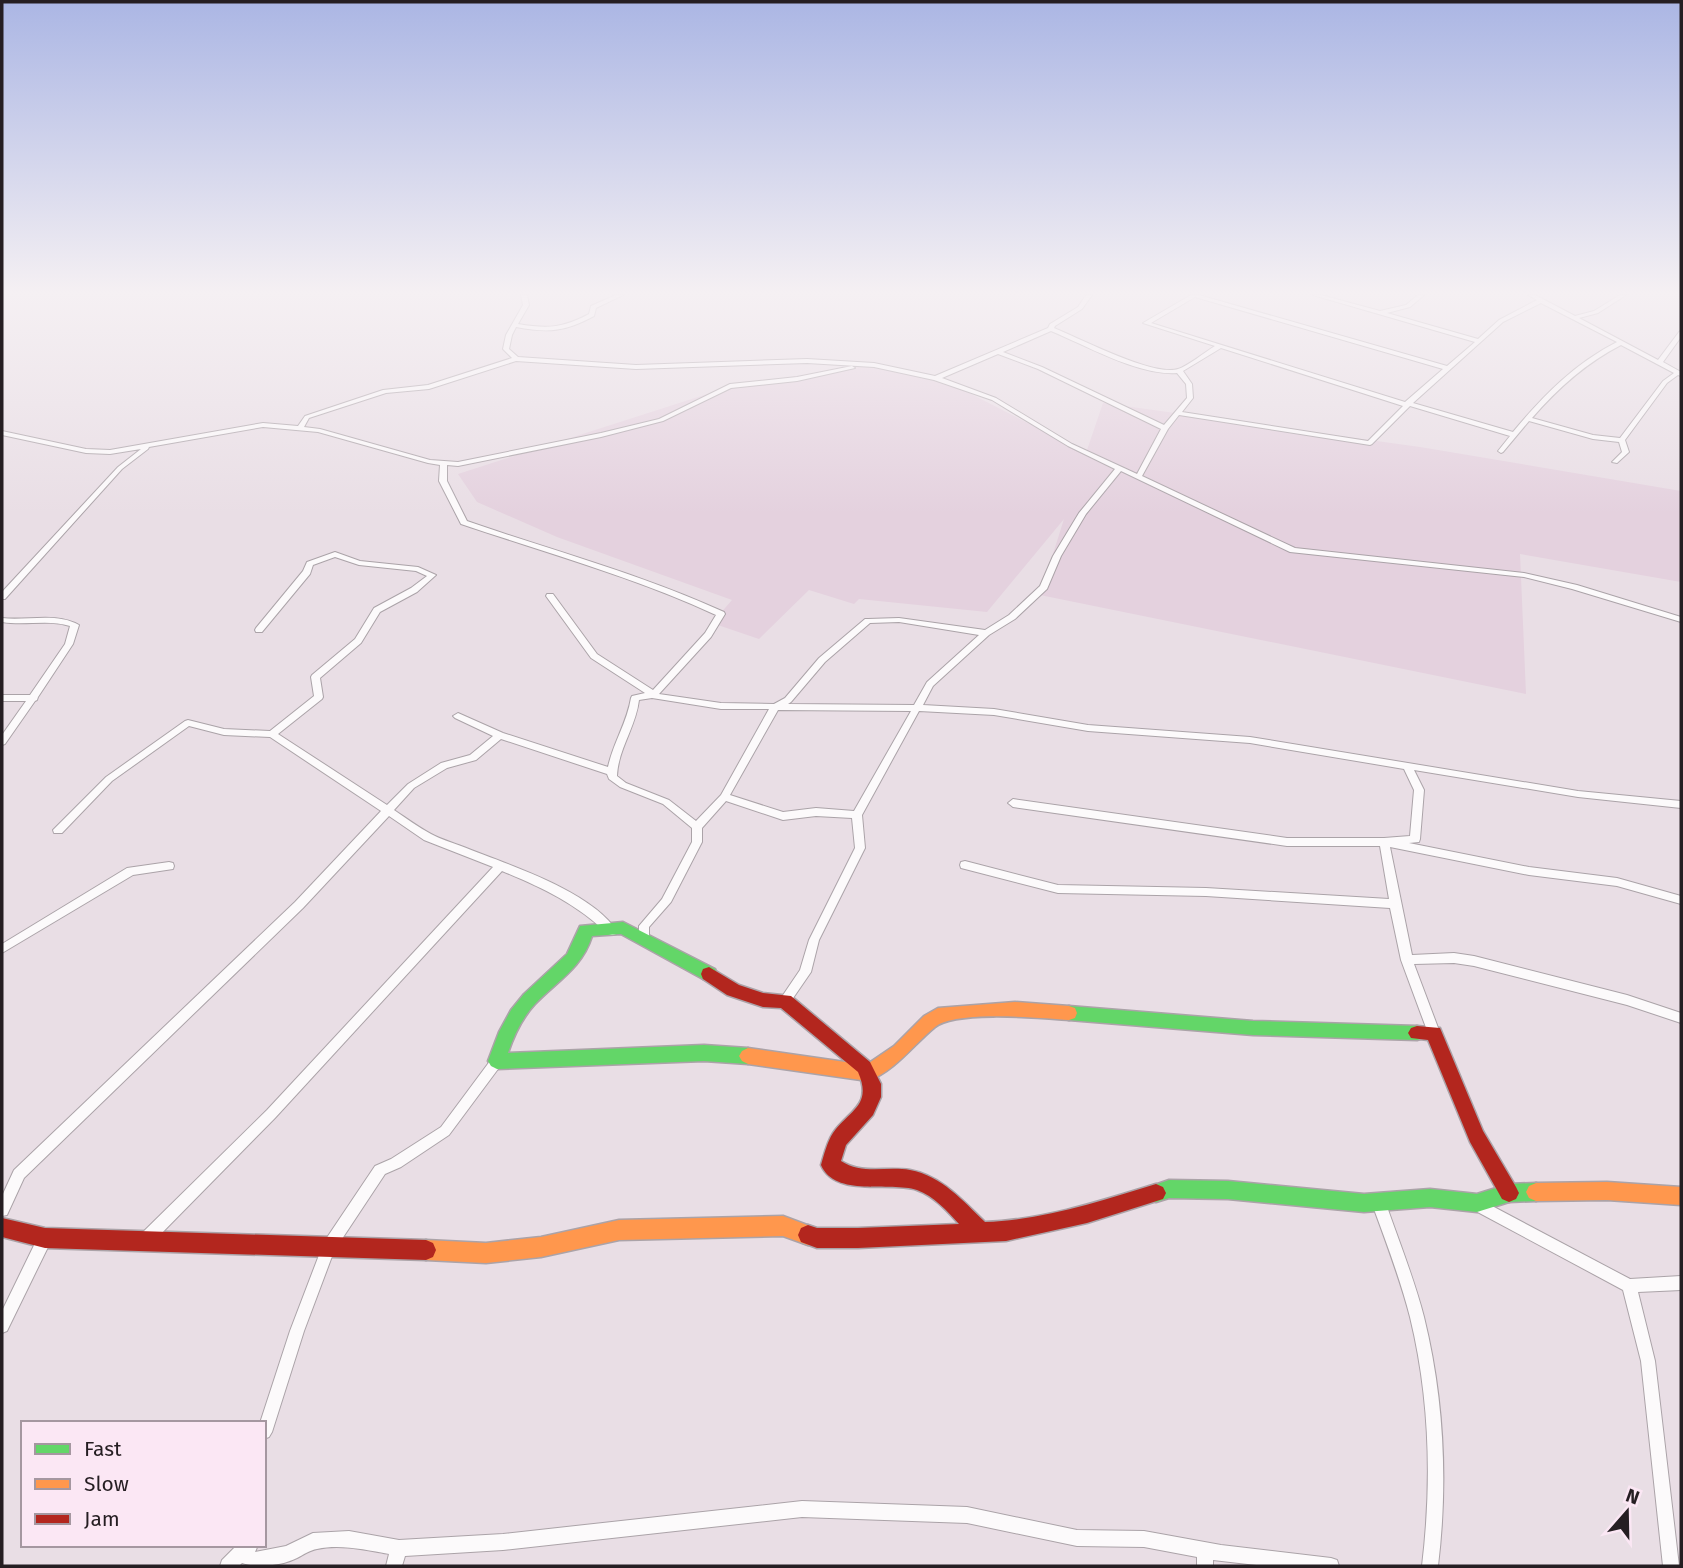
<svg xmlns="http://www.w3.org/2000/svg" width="1683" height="1568" viewBox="0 0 1683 1568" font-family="'Fira Sans',sans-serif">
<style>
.built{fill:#e4d1de}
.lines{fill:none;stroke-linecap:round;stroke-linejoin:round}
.street-casing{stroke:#aba3a8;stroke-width:2}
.fast-casing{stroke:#aba3a8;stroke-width:3}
.slow-casing{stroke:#aba3a8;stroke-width:3}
.jam-casing{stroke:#aba3a8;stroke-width:3}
.street{fill:#fcfafb;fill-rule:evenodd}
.fast{fill:#63d668;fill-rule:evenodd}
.slow{fill:#ff974d;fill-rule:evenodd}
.jam{fill:#b3261e;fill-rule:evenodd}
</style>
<rect width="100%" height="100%" fill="#e9dee5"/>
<path class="built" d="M866 365 934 375 1086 453 1103 403 1420 447 1681 491V582L1520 554 1526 694 1040 595 1064 519 987 612 859 599 854 604 809 590 759 639 712 623 732 600 557 537 477 502 458 474 729 387 789 382Z"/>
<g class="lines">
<defs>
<path id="street" d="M521 295H527L529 305 518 324C548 329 563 328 589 314L591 306 616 295H623L596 308 594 316C565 332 548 333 516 327L512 335 509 349 518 357 636 365 807 359 874 363 935 376 1048 328 1050 324 1078 307 1086 295H1092L1082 309 1055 326 1054 328C1079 338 1154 377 1178 369 1188 366 1205 352 1215 346L1143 323 1191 295H1199L1447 366 1475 342 1313 295H1321L1380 311 1406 305 1418 295H1424L1410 307 1387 313 1478 339 1499 320 1537 300 1528 295H1535L1575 316 1594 311 1620 295H1626L1598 313 1579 318 1658 360 1679 332 1681 331V337L1663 362 1681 372V376L1678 375 1667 383 1625 440 1629 452 1617 463 1612 462 1622 452 1619 442 1593 439 1529 421 1503 452 1501 453 1498 451 1510 436 1410 406 1372 444 1370 445 1179 415 1168 429 1142 476 1295 548 1524 573 1577 585 1681 617V622L1572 589 1524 577 1290 552 1121 471 1086 514 1061 556 1047 589 1015 619 989 635 933 686 923 705 994 709 1088 725 1250 737 1578 791 1681 801V808L1578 797 1414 770 1424 790 1420 839 1419 842 1409 843 1529 867 1617 878 1681 896V904L1617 886 1529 875 1390 847 1412 955 1454 953 1474 956 1627 995 1681 1013V1023L1627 1005 1474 966 1454 963 1414 964 1440 1033 1438 1037 1434 1038 1430 1037 1428 1033 1401 960 1390 908 1206 896 1058 893 965 869 961 868 960 865 961 862 965 861 1058 885 1206 888 1389 899 1380 846H1287L1013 807 1008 803 1013 799 1287 838H1384L1410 836 1414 790 1404 769 1250 743 1088 731 994 715 919 711 862 815 865 848 819 940 811 972 789 1004 785 1006 781 1004 779 1001 800 970 809 940 855 848 852 818 816 816 783 820 726 801 702 828V842L671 902 649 927V938L648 941 644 942 640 941 639 938V926L662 899 692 842V828L663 804 620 787 609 779 607 774 501 739 476 760 447 768 414 788 394 810C406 818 418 827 431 834 440 839 451 842 461 846 506 864 590 890 617 931L616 934 612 935 608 934C577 904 541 887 502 871L275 1118 150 1245 145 1247 140 1245 138 1240 140 1235 267 1110 493 867 424 840 389 816 303 908 24 1178 7 1215 2 1216V1196L14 1170 295 902 381 811 270 737 224 735 189 726 112 781 62 833H54L53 830 106 777 185 721 188 720 224 729 270 731 314 696 311 677 312 675 355 639 374 608 411 588 427 576 416 571 359 565 335 557 313 565 310 574 262 632H256L255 630 256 628 303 571 307 562 335 552 360 561 418 567 436 575 417 592 380 612 361 643 320 678 323 697 322 699 278 734 387 805 408 784 441 763 470 755 493 736 455 718 453 716 458 713 503 733 608 767C613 743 627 723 631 698L632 696 645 693 591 658 546 596 547 594H553L597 654 653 690 705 633 716 615C634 577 547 553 461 524L439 481 440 465 428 463 318 432 263 427 149 447 148 449 122 469 5 599H2V592L118 467 141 449 110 454 86 453 2 435V431L86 449 110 450 263 423 298 426 305 416 383 390 428 385 512 358 503 349 506 335 523 305ZM1195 297 1443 369 1405 402 1151 323ZM1541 303 1617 342C1574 364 1543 396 1513 432L1413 403 1503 322ZM1051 331C1087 346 1139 376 1177 373L1186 384 1187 398 1164 425 1042 367 1003 352ZM1621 345 1674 373 1663 381 1620 438 1593 435 1532 418C1558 388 1586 363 1621 345ZM1221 348 1403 406 1368 441 1182 412 1193 398 1192 384 1183 371ZM998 354 1038 369 1161 429 1137 474 1072 444 996 398 942 378ZM516 361 636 369 807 363 874 367 934 380 992 400 1068 446 1115 469 1079 513 1053 556 1040 586 1009 615 985 630 899 618 868 619H865L819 658 785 698 774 704 721 703 659 694 711 637 725 614 724 612C641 574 553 551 467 521L447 481V465L458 466 601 437 663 421 731 388 797 381 855 368 852 366 797 377 730 384 659 419 601 433 458 462 430 460 320 429 304 427 309 418 386 393 429 389ZM899 622 979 635 927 682 914 705 788 704 791 702 825 662 870 623ZM652 698 721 709H769L721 795 696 821 669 800 626 783 617 776C618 749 636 727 639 700ZM778 710 911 711 854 811 816 808 783 812 730 795Z
M2 618C27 621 57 612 79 625L73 644 38 697 37 700 35 701 5 744 2 745V735L26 701H2V695H30L65 644 70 626C48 619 25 626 2 622Z
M169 862 173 863 174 866 173 869 133 875 2 953V944L127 868Z
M497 1056 501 1057 503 1061 501 1065 449 1135 401 1167 385 1174 334 1251 304 1331 272 1432 269 1437 264 1439V1423H260L290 1331 324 1242 375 1166 391 1159 441 1127 493 1057Z
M1378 1195 1383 1197 1385 1201C1398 1239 1414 1278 1424 1317 1444 1398 1448 1484 1438 1566H1422C1432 1483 1430 1399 1410 1317 1400 1278 1385 1239 1371 1201L1373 1197Z
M1477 1198 1630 1279 1681 1276V1290L1638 1292 1655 1361 1679 1566H1663L1641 1361 1623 1290 1472 1209 1470 1204 1472 1199Z
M45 1231 50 1233 52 1238 50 1243 7 1331 2 1333V1311L40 1233Z
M802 1501 967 1507 1077 1530 1144 1531 1221 1545 1331 1558 1337 1560 1339 1566H1265L1213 1560V1566H1197V1557L1144 1547 1077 1546 967 1523 802 1517 503 1550 405 1556 402 1566H386L389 1554C365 1550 341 1544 317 1549 310 1550 303 1555 297 1558 281 1566 258 1568 242 1563L239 1566H220L222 1560 237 1545H258L255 1552 286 1546 313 1533 349 1531 399 1540 503 1534Z"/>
<path id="fast" d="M623 922 715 969 717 974 715 979 709 981 703 979 621 934 592 936C582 968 557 981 535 1004 522 1018 514 1035 508 1053L704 1045 748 1048 754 1051 757 1056 754 1061 748 1064 704 1061 497 1069 491 1066 488 1061 499 1032 511 1010 524 994 567 954 580 926Z
M1069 1006 1253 1021 1417 1026 1423 1028 1426 1033 1423 1038 1417 1040 1253 1035 1069 1020 1063 1018 1061 1013 1063 1008Z
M1169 1180 1228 1181 1364 1194 1430 1189 1477 1194 1509 1184 1536 1183 1543 1186 1546 1192 1543 1198 1536 1201 1509 1202 1477 1212 1430 1207 1364 1212 1228 1199 1169 1198 1156 1202 1149 1199 1146 1193 1149 1187Z"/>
<path id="slow" d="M1015 1002 1069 1006 1075 1008 1077 1013 1075 1018 1069 1020C1041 1018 956 1010 935 1027 913 1045 896 1070 868 1081L748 1064 742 1061 739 1056 742 1051 748 1048 866 1065 894 1046 924 1016 938 1008Z
M1607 1182 1681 1187V1205L1607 1200 1536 1201 1529 1198 1526 1192 1529 1186 1536 1183Z
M783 1216 815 1228 818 1235 815 1242 808 1245 783 1236 619 1240 541 1257 486 1263 426 1260 419 1257 416 1250 419 1243 426 1240 486 1243 541 1237 619 1220Z"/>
<path id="jam" d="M709 967 739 985 763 993 791 996 870 1062 881 1084V1097L873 1115 846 1145 841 1161C862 1175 886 1166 910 1170 942 1176 963 1201 985 1222 1043 1220 1101 1201 1156 1184L1163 1187 1166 1193 1163 1199 1087 1223 1006 1241 858 1248H817L801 1242 798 1235 801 1228 808 1225 817 1228H858L959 1224C947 1211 934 1196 917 1190 890 1181 835 1198 821 1165 824 1155 827 1142 833 1133 849 1110 873 1106 858 1072L781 1008 763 1007 727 995 703 979 701 974 703 969Z
M1417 1026 1440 1028 1483 1131 1516 1187 1519 1193 1516 1199 1509 1202 1502 1199 1470 1142 1428 1040 1411 1038 1408 1033 1411 1028Z
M2 1218 45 1228 426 1240 433 1243 436 1250 433 1257 426 1260 45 1248 2 1237Z"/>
</defs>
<use href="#street" class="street-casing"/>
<use href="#fast" class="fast-casing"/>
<use href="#slow" class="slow-casing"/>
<use href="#jam" class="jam-casing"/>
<use href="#street" class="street"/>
<use href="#fast" class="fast"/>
<use href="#slow" class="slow"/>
<use href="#jam" class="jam"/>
</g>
<linearGradient id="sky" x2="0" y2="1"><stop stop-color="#abb6e4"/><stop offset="0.57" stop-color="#f5f0f3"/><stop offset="1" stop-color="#f5f0f3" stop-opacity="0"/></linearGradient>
<rect width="1683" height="514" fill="url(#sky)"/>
<rect width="1683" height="1568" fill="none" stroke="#251e22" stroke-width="7"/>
<rect x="21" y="1421" width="245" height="126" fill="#fbe7f4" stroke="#a597a0" stroke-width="2"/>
<rect x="35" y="1444" width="35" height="10" fill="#63d668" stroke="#a597a0" stroke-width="2"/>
<text x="84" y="1456" font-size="21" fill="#251e22">Fast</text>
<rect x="35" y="1479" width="35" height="10" fill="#ff974d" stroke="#a597a0" stroke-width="2"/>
<text x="84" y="1491" font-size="21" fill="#251e22">Slow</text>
<rect x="35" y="1514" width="35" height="10" fill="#b3261e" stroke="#a597a0" stroke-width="2"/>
<text x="84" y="1526" font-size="21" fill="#251e22">Jam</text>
<g transform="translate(1627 1512) rotate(20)" stroke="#fbe7f4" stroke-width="5" paint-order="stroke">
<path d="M0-5L12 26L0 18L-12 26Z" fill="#251e22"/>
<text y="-10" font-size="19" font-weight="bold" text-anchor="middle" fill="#251e22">N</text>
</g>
</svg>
